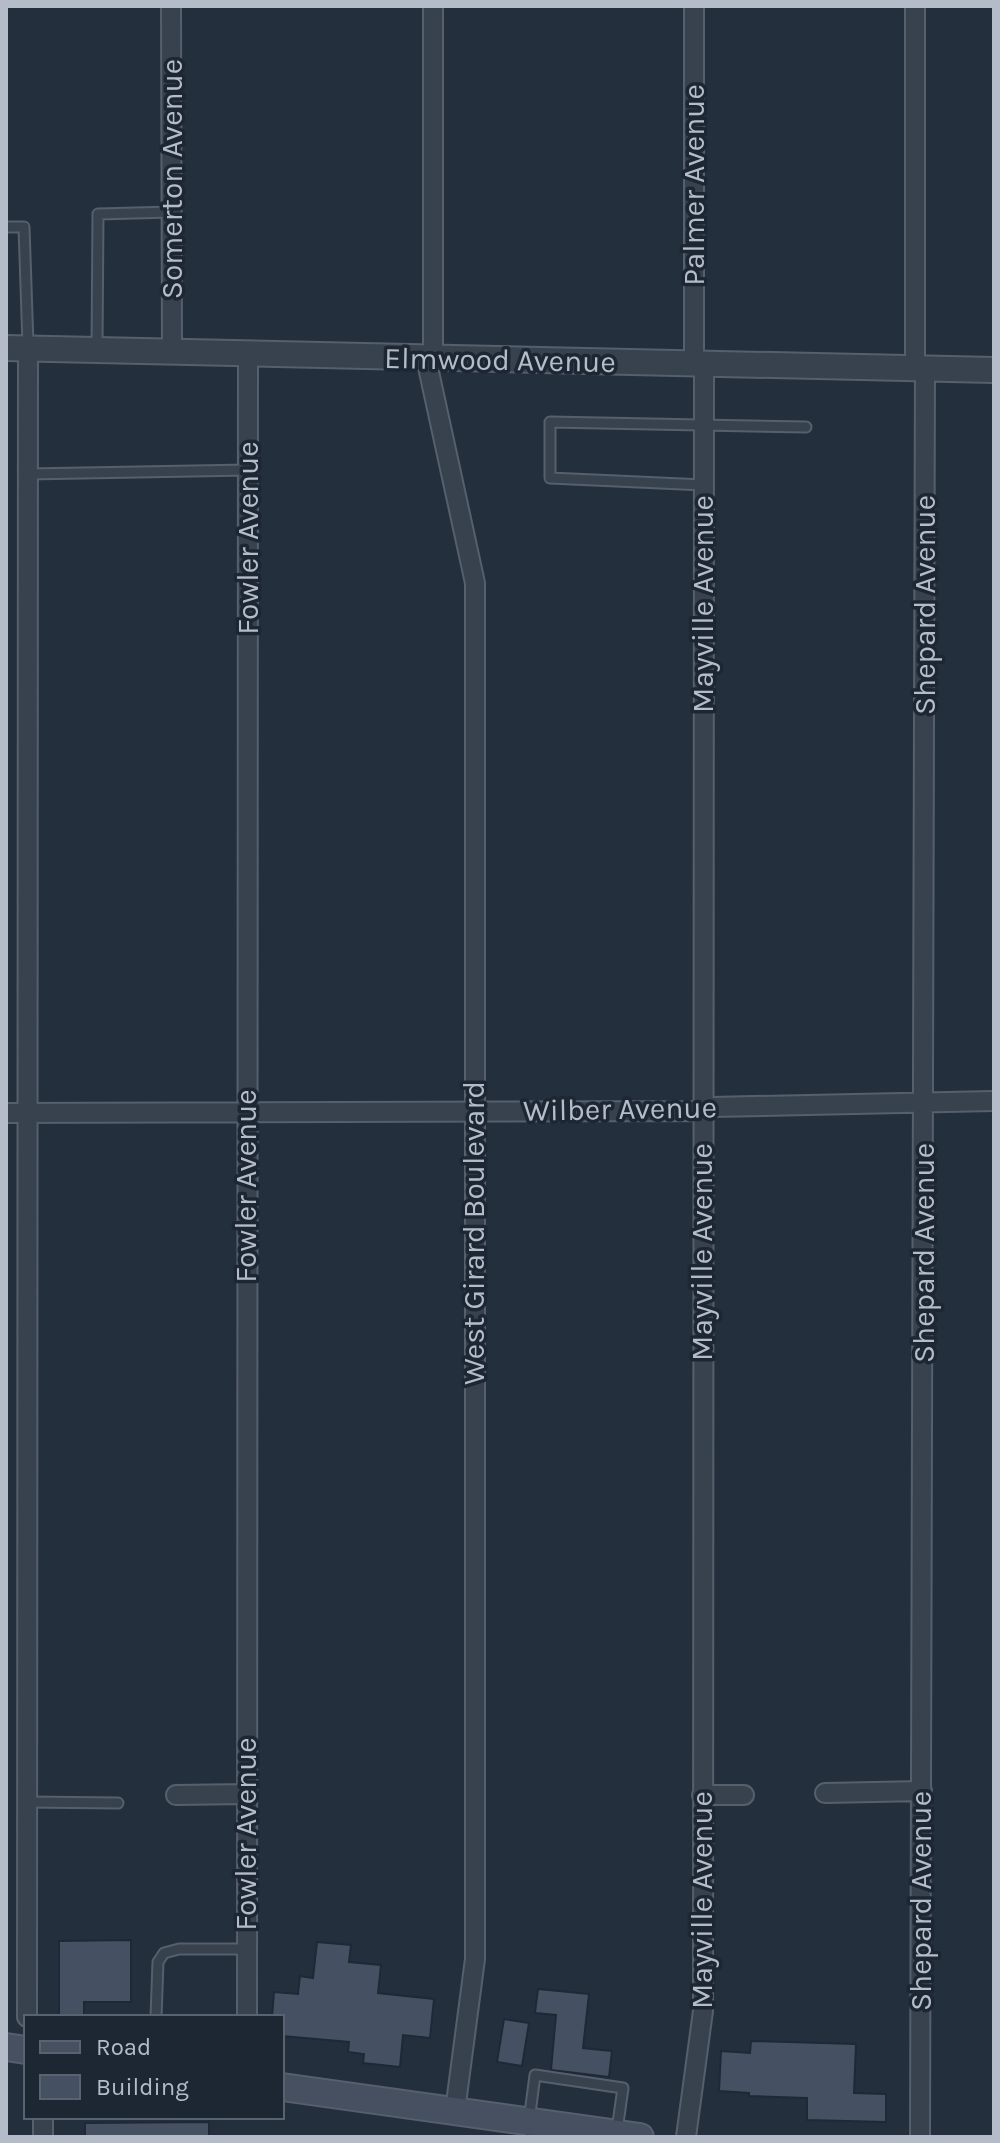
<svg xmlns="http://www.w3.org/2000/svg" width="1000" height="2143" viewBox="0 0 1000 2143" font-family="Karla,sans-serif">
<style>
.building{fill:#455162;stroke:#1f2835;stroke-width:2}
.lines{fill:none;stroke-linecap:round;stroke-linejoin:round}
.service-casing{stroke:#565f6c;stroke-width:13}
.minor-casing{stroke:#565f6c;stroke-width:22}
.tertiary-casing{stroke:#565f6c;stroke-width:28}
.secondary-casing{stroke:#565f6c;stroke-width:30}
.service{stroke:#38414e;stroke-width:9}
.minor{stroke:#38414e;stroke-width:18}
.tertiary{stroke:#38414e;stroke-width:24}
.secondary{stroke:#465061;stroke-width:26}
.labels{text-anchor:middle;dominant-baseline:central;stroke-width:7;stroke-linejoin:round;paint-order:stroke}
.street-label{font-size:30px;fill:#b4bcc9;stroke:#1d2633}
</style>
<rect width="100%" height="100%" fill="#242f3e"/>
<path class="building" d="M131 1940V2002H84V2015H59V1941Z
M317 1942 351 1945 349 1962 381 1965 378 1993 434 1999 430 2038 403 2035 400 2067 363 2063 364 2054 348 2052 349 2042 282 2036V2017H272L274 1992 298 1994 300 1976 313 1978Z
M538 1989 589 1994 583 2048 612 2051 609 2077 551 2070 556 2015 535 2013Z
M504 2019 529 2023 522 2066 497 2062Z
M751 2041 856 2044 854 2093 886 2094V2122L807 2120V2098L749 2096V2093L719 2091 721 2051 750 2053Z
M209 2122V2137H85V2123Z"/>
<g class="lines">
<defs>
<path id="service" d="M6 227H24L28 345
M97 350 98 214 172 212
M28 474 248 470
M704 485 550 478V422L806 427
M26 1802 118 1803
M156 2017 158 1962 164 1953 179 1949H246
M531 2137 529 2121 535 2075 623 2088 617 2130"/>
<path id="minor" d="M171 6 172 352
M426 358 475 583V1959L455 2111
M433 358V6
M694 365V6
M915 369V6
M6 1113 694 1111 711 1107 994 1101
M825 1793 922 1791
M176 1795 246 1794
M702 1795H744
M27 2017 28 348
M247 2017 248 354
M43 2117V2137
M686 2137 703 2011 704 365
M920 2137 925 369"/>
<path id="tertiary" d="M6 348 994 370"/>
<path id="secondary" d="M6 2047 26 2050
M282 2087 640 2137"/>
</defs>
<use href="#service" class="service-casing"/>
<use href="#minor" class="minor-casing"/>
<use href="#tertiary" class="tertiary-casing"/>
<use href="#secondary" class="secondary-casing"/>
<use href="#service" class="service"/>
<use href="#minor" class="minor"/>
<use href="#tertiary" class="tertiary"/>
<use href="#secondary" class="secondary"/>
</g>
<g class="labels">
<g class="street-label">
<text transform="translate(172 179) rotate(-90)">Somerton Avenue</text>
<text transform="translate(694 185) rotate(-90)">Palmer Avenue</text>
<text transform="translate(500 360) rotate(1)">Elmwood Avenue</text>
<text transform="translate(248 538) rotate(-90)">Fowler Avenue</text>
<text transform="translate(703 604) rotate(-90)">Mayville Avenue</text>
<text transform="translate(925 605) rotate(-90)">Shepard Avenue</text>
<text transform="translate(620 1109) rotate(-1)">Wilber Avenue</text>
<text transform="translate(246 1186) rotate(-90)">Fowler Avenue</text>
<text transform="translate(474 1233) rotate(-90)">West Girard Boulevard</text>
<text transform="translate(702 1252) rotate(-90)">Mayville Avenue</text>
<text transform="translate(924 1253) rotate(-90)">Shepard Avenue</text>
<text transform="translate(246 1834) rotate(-90)">Fowler Avenue</text>
<text transform="translate(702 1900) rotate(-90)">Mayville Avenue</text>
<text transform="translate(921 1901) rotate(-90)">Shepard Avenue</text>
</g>
</g>
<rect width="1000" height="2143" fill="none" stroke="#b4bcc9" stroke-width="16"/>
<rect x="24" y="2015" width="260" height="104" fill="#1d2633" stroke="#59626f" stroke-width="2"/>
<rect x="40" y="2041" width="40" height="12" fill="#465061" stroke="#59626f" stroke-width="2"/>
<text x="96" y="2055" font-size="24" fill="#b4bcc9">Road</text>
<rect x="40" y="2075" width="40" height="24" fill="#455162" stroke="#59626f" stroke-width="2"/>
<text x="96" y="2095" font-size="24" fill="#b4bcc9">Building</text>
</svg>
